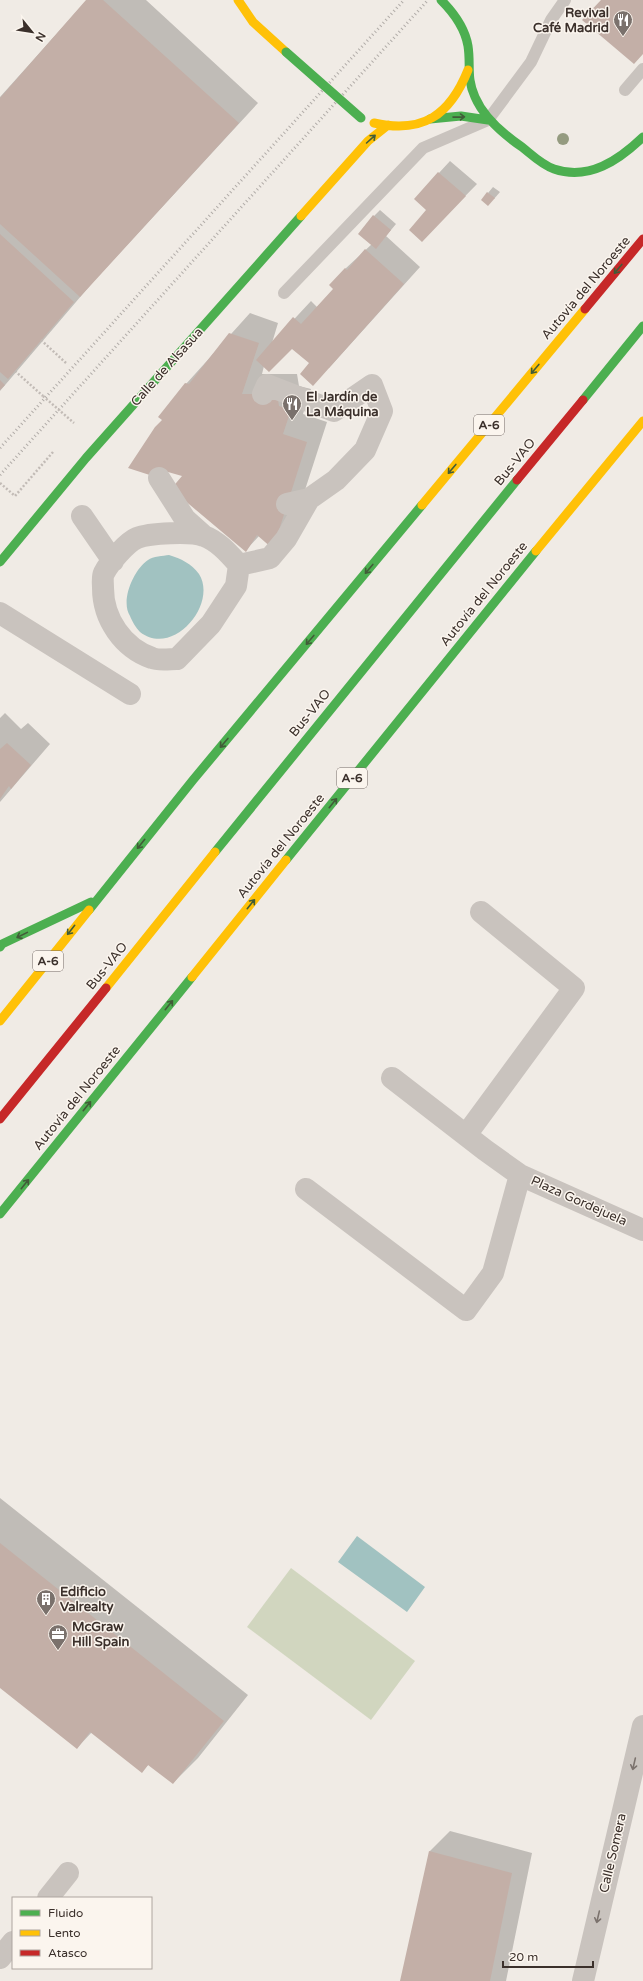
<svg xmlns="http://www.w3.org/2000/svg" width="643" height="1981" viewBox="0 0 643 1981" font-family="'Varela Round',sans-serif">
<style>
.green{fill:#d1d6bf}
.water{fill:#a1c2c1}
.shadow{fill:#0003}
.building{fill:#c3afa7}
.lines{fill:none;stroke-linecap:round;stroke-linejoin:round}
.path{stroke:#c2bbb6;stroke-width:2.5;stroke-dasharray:2 2;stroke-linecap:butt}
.lane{stroke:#c9c3be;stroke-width:12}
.street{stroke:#c9c3be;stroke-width:22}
.fast{stroke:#4caf50;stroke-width:9}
.slow{stroke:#ffc107;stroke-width:9}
.jam{stroke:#c62828;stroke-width:9}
.rail{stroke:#b1aca8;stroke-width:3;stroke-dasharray:1 3;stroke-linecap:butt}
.path-bridge{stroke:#c2bbb6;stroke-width:2.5;stroke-dasharray:2 2;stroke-linecap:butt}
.fast-bridge{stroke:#4caf50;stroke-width:9}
.tree{fill:#959b80}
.oneway{stroke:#415c38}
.oneway2{stroke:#7b726d}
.labels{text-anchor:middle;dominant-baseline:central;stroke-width:3;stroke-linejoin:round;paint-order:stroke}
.shield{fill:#fbf5ee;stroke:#756b66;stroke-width:1}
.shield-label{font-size:12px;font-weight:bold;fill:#3b302b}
.poi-label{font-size:13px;font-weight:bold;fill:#3b302b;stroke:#fbf5ee;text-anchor:start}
.street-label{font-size:13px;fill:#3b302b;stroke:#fbf5ee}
</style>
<rect width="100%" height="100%" fill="#f0ebe5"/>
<path class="green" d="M291 1568 415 1661 371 1720 247 1627Z"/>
<path class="water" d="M169 555C181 559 191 563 199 574 218 604 173 658 140 632 136 628 132 621 130 616 120 601 134 569 148 560 153 556 163 556 169 555Z
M357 1536 425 1587 407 1612 338 1562Z"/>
<path class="shadow" d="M87 0H146L258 103 93 282 0 391V97Z
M450 161 477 184 433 229 428 210 415 199Z
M493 187 500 192 494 199 488 193Z
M380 210 396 224 386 236 420 267 329 368 311 363 292 348 264 366 262 374H297L299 386 311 389 303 414 327 422 293 527 259 536 246 550 184 476 164 420 186 384 250 313 278 323 272 343 311 301 317 307 334 289 345 269 372 244 374 216Z
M5 713 21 729 28 723 50 744 0 802V718Z
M0 1498 248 1695 198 1758 173 1783 149 1764 142 1772 92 1732 77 1748 0 1687Z
M450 1831 532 1853 506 1981H401L430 1851Z"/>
<path class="building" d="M86 0H103L239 123 80 297 0 224V98Z
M601 0H643V54L634 64 582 20Z
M438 172 466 196 422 242 409 230 426 210 414 199Z
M487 192 495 198 488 206 481 200Z
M373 215 391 230 376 249 358 234Z
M0 234 74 302 8 379 0 372Z
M365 249 404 284 313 386 300 374 309 363 292 349 269 372 256 360 293 317 301 324 333 289 329 285 345 268 347 270Z
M229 333 259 343 242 394H277L279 406 291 410 283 434 307 442 273 549 257 535 246 552 171 489 182 476 168 472 159 478 128 468 155 427 162 420 158 417 185 383 189 384Z
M0 380 5 385 0 390Z
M7 743 31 765 11 789 9 786 0 799V749Z
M0 1543 224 1721 173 1784 148 1765 142 1773 90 1732 77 1749 0 1688Z
M429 1851 512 1873 490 1981H400Z"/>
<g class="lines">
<path class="path" d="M41 340 66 363
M15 371 43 396
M0 483 15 496 53 452"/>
<path class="lane" d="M625 90 643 69
M284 293 423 148 488 120 531 62 551 20 565 0"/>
<path class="street" d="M263 394 267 385 334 411 372 385 382 411 365 450 336 480 309 499 287 504
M159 478 185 519 204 536
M82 516 113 561
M239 565C229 554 218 541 204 536 192 531 149 533 137 538 127 542 109 563 104 573 102 577 103 584 103 588 103 619 123 648 152 658 159 661 170 659 177 659L211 624 236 586 239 565 270 558 286 539 309 499
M0 613 130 694
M392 1078 485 1150 520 1175
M466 1135 574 988 481 912
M306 1189 466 1310 493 1273 520 1175 643 1230
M48 1898 68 1873
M0 1958 13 1942
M583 1981 643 1726"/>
<path class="fast" d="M441 0C454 13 465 28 468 46 471 65 466 77 475 97 484 118 503 134 522 147 532 155 542 165 554 169 589 181 619 160 643 137
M430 119 461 116 488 120
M583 400 643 326
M0 562 86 458 301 216
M215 852 517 480
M286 860 536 551
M89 910 193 780 422 505
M0 947 2 944 91 902
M0 1214 192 977"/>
<path class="slow" d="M238 0 253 22 286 52
M374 123C423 134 450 115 468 70
M301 216 368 141 388 125
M422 505 585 309
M536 551 643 421
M192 977 286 860
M106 988 215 852
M0 1021 89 910"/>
<path class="jam" d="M585 309 643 239
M517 480 583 400
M0 1119 106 988"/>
<path class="rail" d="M0 448 404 0
M0 475 428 0"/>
<path class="path-bridge" d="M43 396 74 423"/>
<path class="fast-bridge" d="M286 52 361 118"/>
</g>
<circle class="tree" cx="563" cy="139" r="6"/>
<defs><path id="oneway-shaft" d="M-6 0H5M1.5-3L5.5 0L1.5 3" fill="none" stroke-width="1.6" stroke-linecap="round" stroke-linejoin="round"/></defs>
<g class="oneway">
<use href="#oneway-shaft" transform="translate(459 117) rotate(-1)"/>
<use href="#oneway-shaft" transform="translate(371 139) rotate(-42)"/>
<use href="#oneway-shaft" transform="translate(618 269) rotate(130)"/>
<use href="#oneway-shaft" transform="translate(535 369) rotate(130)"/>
<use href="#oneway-shaft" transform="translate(452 469) rotate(130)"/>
<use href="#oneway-shaft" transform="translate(369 569) rotate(130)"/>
<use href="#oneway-shaft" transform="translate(310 640) rotate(130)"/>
<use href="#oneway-shaft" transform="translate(224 743) rotate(131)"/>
<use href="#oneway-shaft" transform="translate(333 803) rotate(-51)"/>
<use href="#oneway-shaft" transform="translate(141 844) rotate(129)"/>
<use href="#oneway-shaft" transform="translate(251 904) rotate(-51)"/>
<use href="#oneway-shaft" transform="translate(71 930) rotate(128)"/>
<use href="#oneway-shaft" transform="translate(22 935) rotate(154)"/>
<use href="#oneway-shaft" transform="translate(169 1005) rotate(-51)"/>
<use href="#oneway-shaft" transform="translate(87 1106) rotate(-51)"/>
<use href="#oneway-shaft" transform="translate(25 1184) rotate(-51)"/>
</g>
<g class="oneway2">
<use href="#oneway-shaft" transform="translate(634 1764) rotate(103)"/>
<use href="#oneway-shaft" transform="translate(598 1917) rotate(103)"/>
</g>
<defs>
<symbol id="restaurant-pin" viewBox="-11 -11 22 30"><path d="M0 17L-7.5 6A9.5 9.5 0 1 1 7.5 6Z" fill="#7a716c" stroke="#fbf5ee"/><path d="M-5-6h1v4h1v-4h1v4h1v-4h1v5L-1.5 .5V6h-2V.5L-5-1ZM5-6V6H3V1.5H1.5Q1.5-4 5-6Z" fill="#fff"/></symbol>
<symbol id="building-pin" viewBox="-11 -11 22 30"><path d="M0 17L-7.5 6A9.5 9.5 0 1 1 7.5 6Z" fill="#7a716c" stroke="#fbf5ee"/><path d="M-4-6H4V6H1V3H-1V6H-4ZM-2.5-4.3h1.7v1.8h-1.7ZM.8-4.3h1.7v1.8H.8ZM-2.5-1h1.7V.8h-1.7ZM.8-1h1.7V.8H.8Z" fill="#fff"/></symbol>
<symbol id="office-pin" viewBox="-11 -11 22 30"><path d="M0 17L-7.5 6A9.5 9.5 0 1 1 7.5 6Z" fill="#7a716c" stroke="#fbf5ee"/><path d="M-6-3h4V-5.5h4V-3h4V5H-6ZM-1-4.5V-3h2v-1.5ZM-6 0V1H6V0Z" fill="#fff"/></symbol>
</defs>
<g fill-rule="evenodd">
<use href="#restaurant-pin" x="612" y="9" width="22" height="30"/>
<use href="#restaurant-pin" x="281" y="393" width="22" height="30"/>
<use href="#building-pin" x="35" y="1588" width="22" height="30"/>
<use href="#office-pin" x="47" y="1623" width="22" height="30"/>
</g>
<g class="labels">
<g class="shield">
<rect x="474" y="415" width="30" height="20" rx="3"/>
<rect x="337" y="768" width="30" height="20" rx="3"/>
<rect x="33" y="951" width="30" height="20" rx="3"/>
</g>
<g class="shield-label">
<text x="489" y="425">A-6</text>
<text x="352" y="778">A-6</text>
<text x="48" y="961">A-6</text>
</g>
<g class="poi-label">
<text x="609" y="13" text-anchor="end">Revival<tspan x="609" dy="15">Café Madrid</tspan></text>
<text x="306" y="397">El Jardín de<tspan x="306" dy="15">La Máquina</tspan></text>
<text x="60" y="1592">Edificio<tspan x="60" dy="15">Valrealty</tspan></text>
<text x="72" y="1627">McGraw<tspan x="72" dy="15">Hill Spain</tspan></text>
</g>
<g class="street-label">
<text transform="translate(586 288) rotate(-50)">Autovía del Noroeste</text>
<text transform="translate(167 367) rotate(-48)">Calle de Alsasua</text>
<text transform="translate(515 462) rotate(-51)">Bus-VAO</text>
<text transform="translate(484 594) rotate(-51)">Autovía del Noroeste</text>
<text transform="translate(310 713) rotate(-51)">Bus-VAO</text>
<text transform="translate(281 846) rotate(-51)">Autovía del Noroeste</text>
<text transform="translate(107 966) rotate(-51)">Bus-VAO</text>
<text transform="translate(77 1098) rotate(-51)">Autovía del Noroeste</text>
<text transform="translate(579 1201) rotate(24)">Plaza Gordejuela</text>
<text transform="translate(613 1853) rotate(-77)">Calle Somera</text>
</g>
</g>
<rect x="12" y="1897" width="140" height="72" fill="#fbf5ee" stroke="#aea6a0"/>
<rect x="20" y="1910" width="20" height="6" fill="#4caf50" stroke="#aea6a0"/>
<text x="48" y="1917" font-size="12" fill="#3b302b">Fluido</text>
<rect x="20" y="1930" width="20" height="6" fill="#ffc107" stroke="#aea6a0"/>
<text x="48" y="1937" font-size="12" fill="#3b302b">Lento</text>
<rect x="20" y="1950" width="20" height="6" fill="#c62828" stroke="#aea6a0"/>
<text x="48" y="1957" font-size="12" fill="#3b302b">Atasco</text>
<g transform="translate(32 32) rotate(120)" stroke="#fbf5ee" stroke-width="3" paint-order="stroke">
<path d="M0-3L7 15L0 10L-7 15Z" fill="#3b302b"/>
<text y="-6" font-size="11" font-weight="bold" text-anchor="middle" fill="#3b302b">N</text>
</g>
<path d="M503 1961v6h90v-6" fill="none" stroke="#3b302b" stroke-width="2"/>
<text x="509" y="1961" font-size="12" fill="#3b302b" stroke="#fbf5ee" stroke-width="3" paint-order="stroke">20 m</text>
</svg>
